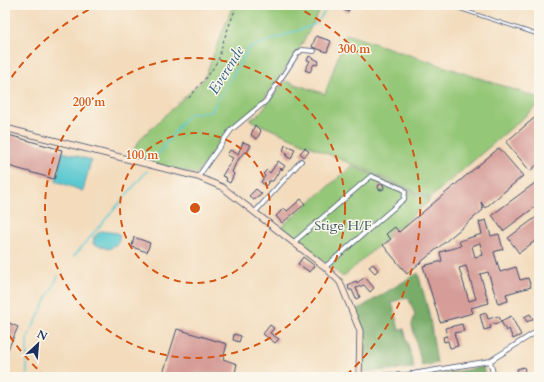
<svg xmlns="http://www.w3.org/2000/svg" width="544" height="382" viewBox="0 0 544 382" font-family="Cardo,serif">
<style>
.green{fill:#95c778;stroke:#587b6b}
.forest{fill:#78ac68;stroke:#4a6e63}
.water{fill:#5cc9d0;stroke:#3c7c97}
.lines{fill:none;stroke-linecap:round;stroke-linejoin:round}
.stream{stroke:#5cc9d0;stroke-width:1.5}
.building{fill:#d69c97;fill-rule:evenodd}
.lane-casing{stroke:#3b496c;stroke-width:3.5}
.street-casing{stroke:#3b496c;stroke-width:5.5}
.secondary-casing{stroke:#3b496c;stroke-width:7}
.path{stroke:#3b496c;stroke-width:1;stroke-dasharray:3 3;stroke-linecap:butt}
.lane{stroke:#fff;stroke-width:2}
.street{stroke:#fff;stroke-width:4}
.secondary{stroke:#fbe5cf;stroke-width:5.5}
.ring{fill:none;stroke:#d45514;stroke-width:2;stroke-dasharray:7 5}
.labels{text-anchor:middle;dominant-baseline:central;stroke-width:3;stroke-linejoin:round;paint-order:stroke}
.park-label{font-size:14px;fill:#405d66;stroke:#fbf7ec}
.water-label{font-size:15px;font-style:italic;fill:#2e5d80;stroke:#fbf7ec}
.centre{fill:#d45514;stroke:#fbf7ec;stroke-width:2}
.ring-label{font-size:12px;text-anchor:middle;font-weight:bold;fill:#d45514;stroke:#fbf7ec;stroke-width:3;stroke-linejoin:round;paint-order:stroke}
</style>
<rect width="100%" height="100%" fill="#fbf7ec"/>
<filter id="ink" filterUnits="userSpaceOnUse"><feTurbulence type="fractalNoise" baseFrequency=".025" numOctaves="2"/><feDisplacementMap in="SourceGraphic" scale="8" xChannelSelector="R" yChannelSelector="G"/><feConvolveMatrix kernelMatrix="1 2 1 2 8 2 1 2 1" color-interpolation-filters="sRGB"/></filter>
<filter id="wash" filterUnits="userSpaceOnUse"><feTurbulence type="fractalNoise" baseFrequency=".012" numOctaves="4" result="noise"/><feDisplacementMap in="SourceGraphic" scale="16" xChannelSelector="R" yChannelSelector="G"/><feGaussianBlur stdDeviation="0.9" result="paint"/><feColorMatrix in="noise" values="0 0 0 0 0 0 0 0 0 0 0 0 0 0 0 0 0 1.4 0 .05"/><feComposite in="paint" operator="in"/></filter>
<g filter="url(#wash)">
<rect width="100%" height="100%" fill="#f3dbbc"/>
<path class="green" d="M233 5H323L298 51 264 99 254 110 229 128 197 174 128 158 142 137 204 79Z
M346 34 539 98V104L430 198 250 120 259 114 285 81 325 94Z
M352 166 430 200 343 277 281 227Z"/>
<path class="forest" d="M418 273 429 313 437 363 422 366 412 325 415 314 408 297 392 302 399 330 404 329 414 368 362 372 365 332 355 311Z
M483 367 485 377H426Z"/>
<path class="water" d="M63 152 91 160 83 191 56 181Z
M101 231 117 233 120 235 118 243 109 249 93 244 94 237Z"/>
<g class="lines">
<path class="stream" d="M153 161 186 117 190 114 211 112 249 48 316 24 329 5
M74 256 147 171
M27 377V339L58 276"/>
</g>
<g id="blocks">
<path class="building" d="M344 5H351L348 12 342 9Z
M316 36 331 41 327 52 312 47Z
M309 56 319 61 317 65 314 64 310 72 305 70 310 61 307 60Z
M539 114V163L530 171 506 142Z
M255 125 261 131 257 139 251 135Z
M5 134 62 150 54 179 5 165Z
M243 142 251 145 247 153 244 152 236 163 232 172 234 174 230 183 226 181 227 178 222 176 233 158 227 155 230 150 238 154Z
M285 145 295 149 291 159 286 156 287 153 283 151Z
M305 148 309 152 304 157 300 153Z
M499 148 523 176 485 208 481 202 483 210 407 274 383 245 391 239 386 234 395 227 399 232Z
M278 161 285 166 282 170 281 168 273 181H269L266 186 261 182 265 176 263 174 267 170 270 173Z
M539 180V204L503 231 492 215Z
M378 187a3 3 0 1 1 6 0a3 3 0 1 1-6 0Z
M256 189 262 194 254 200 249 196Z
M301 199 305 204 282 223 276 216 284 208 287 211Z
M539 215V238L519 253 508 238Z
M486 220 491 236 499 234 503 249 494 252 500 272 516 267 520 280 528 278 531 287 506 294 508 301 498 304 488 272 480 274 489 303 471 308 473 313 440 322 423 266 442 261 440 252 461 246 459 241 482 234 479 222ZM480 243 483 255 475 257 472 246ZM466 266 476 299 469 301 459 268Z
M134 237 150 243 147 252 132 247Z
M303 257 315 266 310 272 298 264Z
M373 264 378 270 375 273 369 267Z
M365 277 374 288 370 292 364 285 356 288 360 297 356 299 352 290H349L348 285 356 281 357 283Z
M486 313 488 319 499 316 501 322 490 325 491 328 484 330 480 315Z
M530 314 533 319 527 322 524 317Z
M511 316 521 335 513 339 509 329 506 331 501 321Z
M5 321 18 327 5 356Z
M462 324 464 331 454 333 458 346 450 348 448 341 444 342 443 337 447 336 445 328Z
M270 325 274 328 270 333 279 339 275 343 263 334Z
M177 329 227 344 223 359 237 364 234 377H162Z
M234 334 241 336 239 342 233 340Z
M524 367 526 376 519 377 517 369Z"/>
</g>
</g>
<g filter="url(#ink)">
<use href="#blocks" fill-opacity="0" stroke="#3b496c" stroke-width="1"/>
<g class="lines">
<defs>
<path id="lane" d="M448 5 539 35"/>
<path id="street" d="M198 177 231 130 266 101 297 54 302 50 314 51
M255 212 301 161
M294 242 371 176 403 189 405 192 404 199 325 267
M490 361 494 377
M359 376 406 375 490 361 539 330"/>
<path id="secondary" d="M5 128 198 177 222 187 325 267 340 282 360 331 359 377"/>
</defs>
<use href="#lane" class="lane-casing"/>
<use href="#street" class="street-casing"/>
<use href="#secondary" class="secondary-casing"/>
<path class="path" d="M189 98 212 70 219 58 223 42 237 5"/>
<use href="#lane" class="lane"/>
<use href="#street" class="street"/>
<use href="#secondary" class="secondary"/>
</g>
</g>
<g class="ring">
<circle cx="195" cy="208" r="75"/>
<circle cx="195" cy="208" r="150"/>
<path d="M46 377A225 225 0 0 1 5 329M5 87A225 225 0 0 1 96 6M294 6A225 225 0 0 1 344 377"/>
</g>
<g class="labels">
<g class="park-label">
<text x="343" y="225">Stige H/F</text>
</g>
<g class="water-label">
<text transform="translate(226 70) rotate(-58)">Everende</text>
</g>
</g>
<circle cx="195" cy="208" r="6" class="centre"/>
<g class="ring-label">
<text x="354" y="53">300 m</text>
<text x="89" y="106">200 m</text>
<text x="142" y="159">100 m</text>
</g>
<rect width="544" height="382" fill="none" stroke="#fbf7ec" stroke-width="20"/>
<g transform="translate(38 344) rotate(26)" stroke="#fbf7ec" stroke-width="3" paint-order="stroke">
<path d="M0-3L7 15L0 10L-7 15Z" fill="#1b2f5e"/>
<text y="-6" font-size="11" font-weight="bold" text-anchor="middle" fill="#1b2f5e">N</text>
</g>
</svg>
